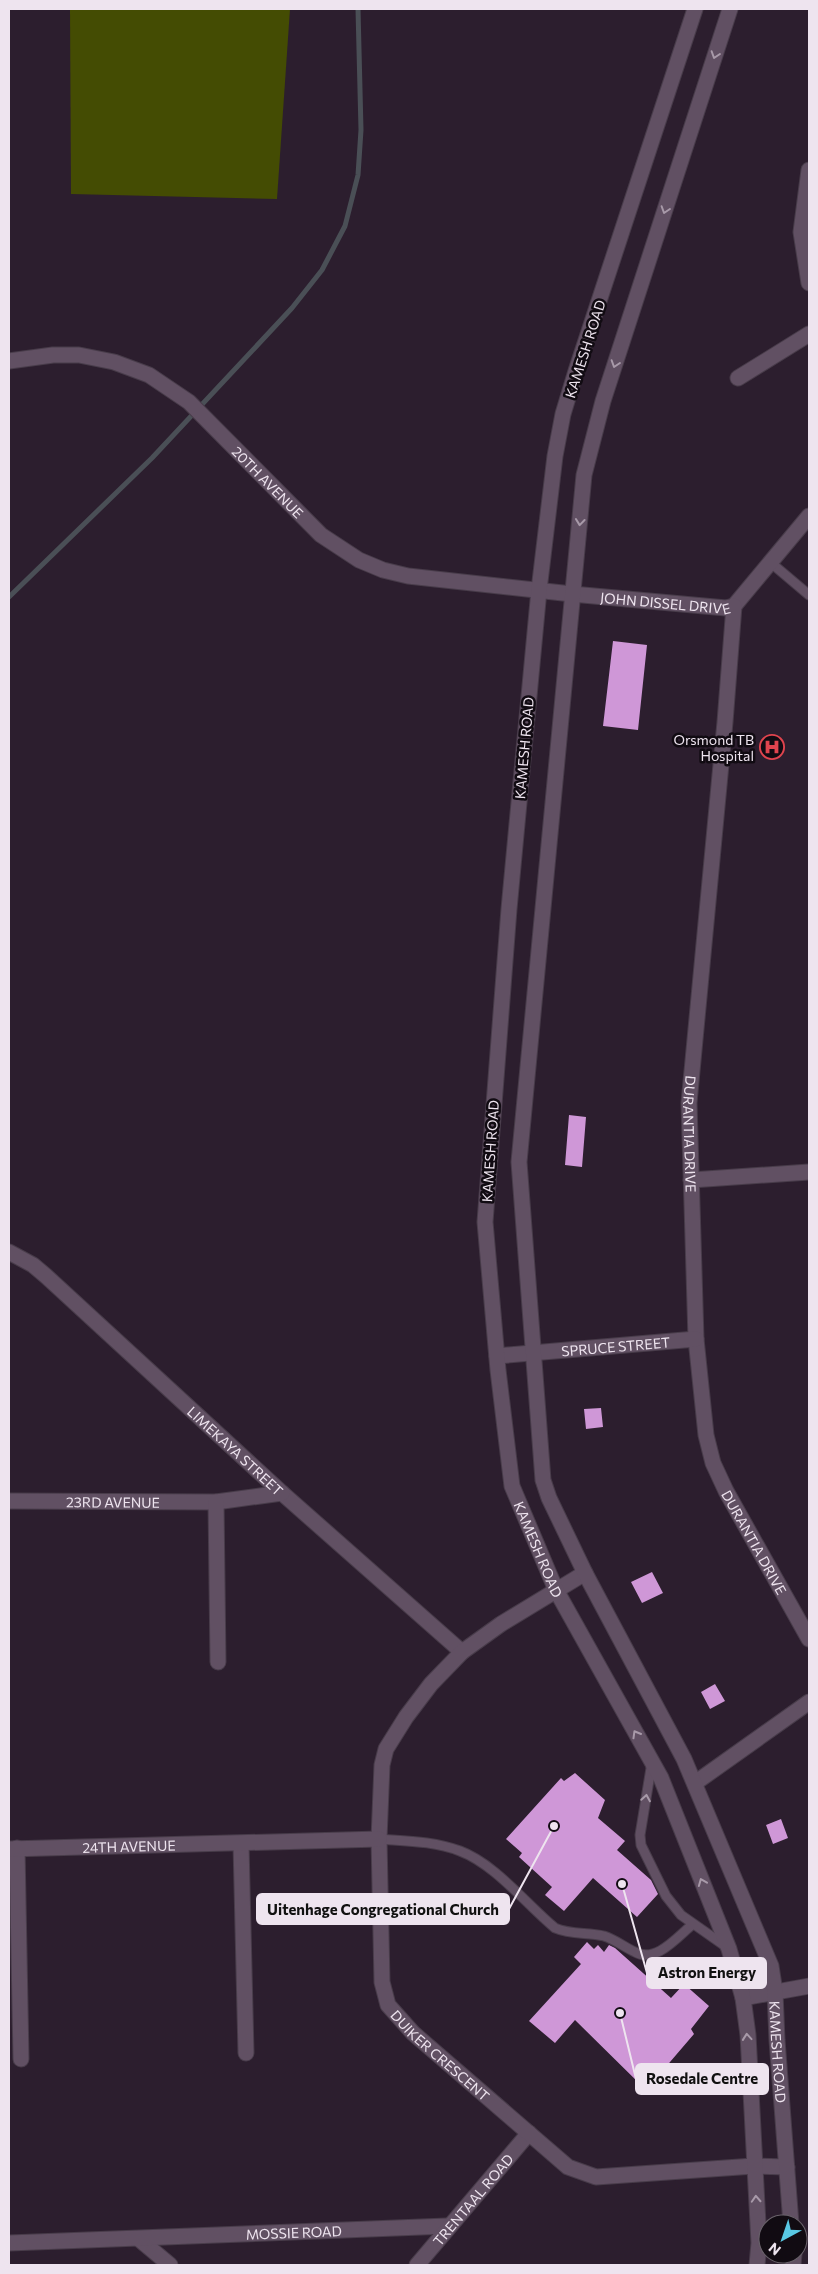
<svg xmlns="http://www.w3.org/2000/svg" width="818" height="2274" viewBox="0 0 818 2274" font-family="Commissioner,sans-serif">
<style>
.green{fill:#444c03}
.lines{fill:none;stroke-linecap:round;stroke-linejoin:round}
.stream{stroke:#4a4f56;stroke-width:5}
.building{fill:#cf97d7}
.service-casing{stroke:#483c4a;stroke-width:11}
.minor-casing{stroke:#483c4a;stroke-width:17}
.tertiary-casing{stroke:#483c4a;stroke-width:17}
.secondary-casing{stroke:#483c4a;stroke-width:17}
.service{stroke:#615063;stroke-width:9}
.minor{stroke:#615063;stroke-width:15}
.tertiary{stroke:#615063;stroke-width:15}
.secondary{stroke:#615063;stroke-width:15}
.oneway{stroke:#a89aa9}
.labels{text-anchor:middle;dominant-baseline:central;stroke-width:5;stroke-linejoin:round;paint-order:stroke}
.street-label{font-size:14px;fill:#eee4ef;stroke:#110b12}
.poi-label{font-size:14px;fill:#eee4ef;stroke:#110b12;text-anchor:end}
.leader{fill:none;stroke:#eee4ef;stroke-width:2}
.callout-dot{fill:#eee4ef;stroke:#110b12;stroke-width:2}
.callout{fill:#eee4ef;stroke:#eee4ef;stroke-width:2}
.callout-label{font-size:15px;text-anchor:middle;font-weight:bold;fill:#111}
</style>
<rect width="100%" height="100%" fill="#2c1e2e"/>
<path class="green" d="M70 9H290L277 199 71 194Z"/>
<g class="lines">
<path class="stream" d="M9 597 152 458 292 308 322 270 345 226 358 175 361 130 358 9"/>
</g>
<path class="building" d="M613 641 647 645 638 730 603 726Z
M569 1115 586 1117 582 1167 565 1165Z
M601 1408 603 1427 586 1429 584 1409Z
M652 1572 663 1593 642 1603 631 1582Z
M715 1684 725 1701 710 1709 701 1692Z
M575 1773 605 1800 598 1818 625 1841 617 1850 651 1880 658 1894 637 1917 593 1878 564 1911 545 1895 552 1887 519 1857 522 1853 506 1839 561 1778 564 1781Z
M781 1819 788 1838 773 1844 766 1825Z
M587 1942 594 1949 598 1945 604 1952 609 1945 615 1948 671 1998 684 1984 709 2006 691 2029 694 2034 646 2090 575 2020 555 2043 529 2021 581 1964 574 1957Z"/>
<g class="lines">
<defs>
<path id="service" d="M770 562 809 595
M652 1762 640 1835 641 1845 666 1896 681 1915 728 1948
M379 1839C406 1841 434 1841 460 1851 495 1864 526 1904 555 1928 571 1935 588 1932 604 1936 616 1940 624 1947 635 1952 656 1964 678 1936 693 1924"/>
<g id="minor">
<path d="M809 170 801 232 809 283"/>
<path id="s1" d="M9 361 53 355H79L114 362 149 375 189 402 321 535 359 560 383 570 408 576 572 594 726 608 734 606 809 516"/>
<path d="M738 378 809 334"/>
<path id="s2" d="M734 606 725 722 689 1103 696 1339 706 1435 713 1463 726 1491 809 1639"/>
<path d="M691 1180 809 1172"/>
<path id="s3" d="M9 1252 33 1265 46 1276 282 1493 462 1652"/>
<path id="s4" d="M497 1356 696 1339"/>
<path id="s5" d="M9 1501 216 1502 282 1493"/>
<path d="M216 1502 218 1662"/>
<path d="M695 1783 809 1702"/>
<path d="M241 1844 246 2053"/>
<path d="M17 1848 21 2059"/>
<path d="M139 2239 170 2265"/>
<path id="s6" d="M9 2243 447 2226"/>
<path id="s7" d="M417 2265 529 2133"/>
</g>
<g id="tertiary">
<path id="s8" d="M585 1573 501 1624 462 1652 431 1684 406 1717 386 1749 382 1765 379 1839 382 1982 388 2005 413 2033 568 2167 596 2177 754 2166 787 2167"/>
<path id="s9" d="M9 1849 379 1839"/>
<path d="M743 1998 809 1986"/>
</g>
<g id="secondary">
<path id="s10" d="M695 9 576 371 563 414 555 456 539 590 509 909 485 1222 498 1370 512 1486 556 1590 661 1778 729 1949 743 1998 748 2035 759 2243 757 2265"/>
<path id="s11" d="M730 9 603 401 584 475 519 1162 543 1480 549 1498 585 1573 684 1759 771 1966 775 1992 777 2040 791 2224"/>
<path d="M793 2265 794 2254"/>
</g>
</defs>
<use href="#service" class="service-casing"/>
<use href="#minor" class="minor-casing"/>
<use href="#tertiary" class="tertiary-casing"/>
<use href="#secondary" class="secondary-casing"/>
<use href="#service" class="service"/>
<use href="#minor" class="minor"/>
<use href="#tertiary" class="tertiary"/>
<use href="#secondary" class="secondary"/>
</g>
<defs><path id="oneway-chevron" d="M-2-3.5L2.5 0L-2 3.5" fill="none" stroke-width="1.6" stroke-linecap="round" stroke-linejoin="round" transform="scale(1.25)"/></defs>
<g class="oneway">
<use href="#oneway-chevron" transform="translate(715 55) rotate(108)"/>
<use href="#oneway-chevron" transform="translate(665 210) rotate(108)"/>
<use href="#oneway-chevron" transform="translate(615 364) rotate(108)"/>
<use href="#oneway-chevron" transform="translate(580 522) rotate(96)"/>
<use href="#oneway-chevron" transform="translate(636 1734) rotate(-120)"/>
<use href="#oneway-chevron" transform="translate(646 1798) rotate(-81)"/>
<use href="#oneway-chevron" transform="translate(702 1882) rotate(-112)"/>
<use href="#oneway-chevron" transform="translate(747 2037) rotate(-95)"/>
<use href="#oneway-chevron" transform="translate(756 2199) rotate(-93)"/>
</g>
<defs>
<symbol id="hospital-ring" viewBox="-11 -11 22 22"><circle r="9.5" fill="#110b12" stroke="#e0444e" stroke-width="1.5"/><path d="M-5-5h3v3.5h4V-5h3V5h-3V1.5h-4V5h-3Z" fill="#e0444e"/></symbol>
</defs>
<g fill-rule="evenodd">
<use href="#hospital-ring" x="758" y="733" width="28" height="28"/>
</g>
<g class="labels">
<g class="street-label">
<text transform="translate(585 349) rotate(-72)">KAMESH ROAD</text>
<text stroke="none"><textPath href="#s1" startOffset="304">20TH AVENUE</textPath></text>
<text stroke="none"><textPath href="#s1" startOffset="735">JOHN DISSEL DRIVE</textPath></text>
<text transform="translate(524 748) rotate(-85)">KAMESH ROAD</text>
<text stroke="none"><textPath href="#s2" startOffset="530">DURANTIA DRIVE</textPath></text>
<text transform="translate(490 1151) rotate(-86)">KAMESH ROAD</text>
<text stroke="none"><textPath href="#s4" startOffset="119">SPRUCE STREET</textPath></text>
<text stroke="none"><textPath href="#s3" startOffset="302">LIMEKAYA STREET</textPath></text>
<text stroke="none"><textPath href="#s5" startOffset="104">23RD AVENUE</textPath></text>
<text stroke="none"><textPath href="#s2" startOffset="950">DURANTIA DRIVE</textPath></text>
<text stroke="none"><textPath href="#s10" startOffset="1572">KAMESH ROAD</textPath></text>
<text stroke="none"><textPath href="#s9" startOffset="120">24TH AVENUE</textPath></text>
<text stroke="none"><textPath href="#s11" startOffset="2121">KAMESH ROAD</textPath></text>
<text stroke="none"><textPath href="#s8" startOffset="600">DUIKER CRESCENT</textPath></text>
<text stroke="none"><textPath href="#s7" startOffset="86">TRENTAAL ROAD</textPath></text>
<text stroke="none"><textPath href="#s6" startOffset="285">MOSSIE ROAD</textPath></text>
</g>
<g class="poi-label">
<text x="754" y="739">Orsmond TB<tspan x="754" dy="16">Hospital</tspan></text>
</g>
</g>
<path class="leader" d="M554 1826L509 1909M622 1884L647 1973M620 2013L636 2079"/>
<g class="callout-dot">
<circle cx="554" cy="1826" r="5"/>
<circle cx="622" cy="1884" r="5"/>
<circle cx="620" cy="2013" r="5"/>
</g>
<g class="callout">
<rect x="257" y="1894" width="252" height="30" rx="5"/>
<rect x="647" y="1958" width="119" height="30" rx="5"/>
<rect x="636" y="2064" width="132" height="30" rx="5"/>
</g>
<g class="callout-label">
<text x="383" y="1915">Uitenhage Congregational Church</text>
<text x="707" y="1978">Astron Energy</text>
<text x="702" y="2084">Rosedale Centre</text>
</g>
<rect width="818" height="2274" fill="none" stroke="#eee4ef" stroke-width="20"/>
<g transform="translate(783 2239) rotate(220)"><circle r="24" fill="#110b12" stroke="#69626a"/>
<path d="M0-4L9 19L0 12L-9 19Z" fill="#59c8e4"/>
<text y="-8" font-size="14" font-weight="bold" text-anchor="middle" fill="#eee4ef">N</text>
</g>
</svg>
